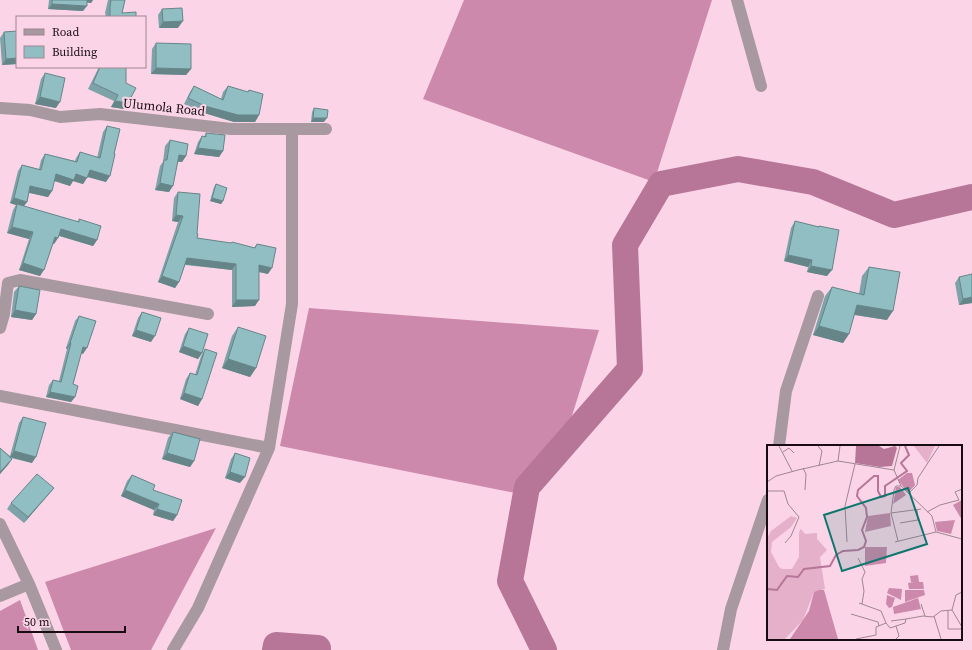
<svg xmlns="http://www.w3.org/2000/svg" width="972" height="650" viewBox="0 0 972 650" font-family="'Source Serif 4',serif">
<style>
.forest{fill:#cc89ac}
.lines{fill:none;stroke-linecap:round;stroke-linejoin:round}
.river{stroke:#b77698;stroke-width:26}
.minor{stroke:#a8989f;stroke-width:12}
.wall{fill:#7da3a8}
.shaded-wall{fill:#668588}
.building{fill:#91bec3;stroke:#668588}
.labels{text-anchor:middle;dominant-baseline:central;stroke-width:4;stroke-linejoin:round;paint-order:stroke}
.street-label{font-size:13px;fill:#180c13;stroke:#fbd5e7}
.inset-river{fill:none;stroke:#b77698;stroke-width:2}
.inset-road{fill:none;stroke:#a08592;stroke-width:1}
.view{fill:#0f766e;fill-opacity:0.15;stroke:#0f766e;stroke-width:2}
.inset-edge{fill:none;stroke:#180c13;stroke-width:2}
</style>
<rect width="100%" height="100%" fill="#fbd5e7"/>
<path class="forest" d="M464 0H712L654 182 423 99Z
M309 308 599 330 570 422 515 493 280 446Z
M216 528 151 650H71L45 582Z
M20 600 38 650H0V611Z"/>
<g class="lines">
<path class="river" d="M275 650 276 645 318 648V650
M544 650 510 581 527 487 630 369 625 245 661 184 738 169 813 182 894 215 972 197"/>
<path class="minor" d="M737 0 761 86
M0 108 30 110 60 117 100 114 231 129H326
M0 328 4 314 8 283 20 280 208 314
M0 396 269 448
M779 446 786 391 818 296
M0 524 29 584 56 650
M0 596 29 584
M173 650 198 608 269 448 292 304V129
M723 650 731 609 768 500"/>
</g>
<path class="wall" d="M49 0H93L91 3 87 2 83 11 48 9Z
M108 0H125L122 13 136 17H106L105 13Z
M162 9 178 28H159L158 15Z
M17 31V64L2 65 0 38 4 32Z
M156 43 191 69 186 75 151 74 152 49Z
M99 67H126V83L128 103 124 109 111 107 114 101 88 89Z
M45 73 56 108 35 104 41 79Z
M194 86 221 99 223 92 228 86 248 92 249 90 259 115 255 122H234L201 112 184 104 190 92Z
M314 108 324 122H311L312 112Z
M107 126 106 182 87 177 83 184 73 181 70 186 54 181 52 191 48 197 29 193 27 202 24 206 78 222 79 219 97 240 93 246 59 236 54 244H53L40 276 19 270 29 239 7 233 13 210 16 205 10 203 18 171 22 165 39 169 41 160 45 154 75 161 76 158 80 152 97 158 103 132Z
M206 133 223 151 219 157 194 154 198 142 202 136 204 137Z
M170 140 186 156 182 162H178L169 192 155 190 160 166 163 162 165 146Z
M216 184 223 201 221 204 210 201 214 187Z
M178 192 197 234V238L254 248 257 244 268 274 259 272 255 306 232 307V270L185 265 179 282 175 288 158 282 178 222 172 221 174 198Z
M795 221 818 227 819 226 827 276 807 272 808 267 784 261 791 228Z
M869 267 887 320 854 315 849 334 843 343 813 335 825 296 832 287 859 294 862 276Z
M959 277 972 303 959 305 955 283Z
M19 286 36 314 32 320 11 317 14 292Z
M142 312 151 342 132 336 138 318Z
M79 316 83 354 81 353 73 384 75 397 71 402 46 397 49 385 53 380 59 381 67 349 66 348 75 321Z
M238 327 256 368 250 377 222 368 232 336Z
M189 328 202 353 198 359 179 352 185 334Z
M205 349 202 399 198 406 180 399 186 379 190 373 195 375 201 356Z
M23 417 32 463 11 458 12 459 0 474V448L10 456 19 423Z
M173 432 194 461 190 467 162 459 168 438Z
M235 453 240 483 225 478 231 459Z
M132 475 153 490 177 515 173 521 153 515 154 510 121 496 127 481Z
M54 488 49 494 24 523 7 509 11 503Z"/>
<path class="shaded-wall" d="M85 0H93L91 3 84 2Z
M52 4 87 6 83 11 48 9Z
M183 21 178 28H159L163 22Z
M17 58V64L2 65 6 59Z
M156 68 191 69 186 75 151 74Z
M40 97 60 102 56 108 35 104Z
M115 101 128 103 124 109 111 107Z
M205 106 259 115 255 122H234L201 112Z
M313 118H327L324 122H311Z
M198 148 223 151 219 157 194 154Z
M179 155 186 156 182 162 175 161Z
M90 170 110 176 106 182 85 176Z
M56 174H76L87 178 83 184 73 181 70 186 52 180Z
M160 183 173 186 169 192 155 190Z
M30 186 52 191 48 197 26 192Z
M14 198 27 202 23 207 17 204 16 205 10 203Z
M212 198 223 201 221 204 210 201Z
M176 215 183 216 178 222 172 221Z
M12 227 33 232 29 239 7 233Z
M61 229 97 240 93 246 57 235Z
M55 237 58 238 54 244 50 243Z
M788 255 812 260 808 267 784 261Z
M187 258 236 264 232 270 183 264Z
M23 263 44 270 40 276 19 270Z
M259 265 272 268 268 274 255 271Z
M811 266 832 270 827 276 807 272Z
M162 276 179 282 175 288 158 282Z
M972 297V303L959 305 963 299Z
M236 300H259L255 306 232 307Z
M857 305 893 311 887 320 850 314Z
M15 310 36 314 32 320 11 317Z
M819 326 849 334 843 343 813 335Z
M136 330 155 336 151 342 132 336Z
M70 343H71L67 349 66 348Z
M183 346 202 353 198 359 179 352Z
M83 347 87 348 83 354 79 352Z
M228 359 256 368 250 377 222 368Z
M50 392 75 397 71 402 46 397Z
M184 393 202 399 198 406 180 399Z
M14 451 36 457 32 463 10 457Z
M167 453 194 461 190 467 162 459Z
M12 459 8 465 0 474V472Z
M230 472 245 477 240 483 225 478Z
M54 488 49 494 24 523 28 517Z
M125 490 159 504 154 510 121 496Z
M157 509 177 515 173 521 153 515Z"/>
<path class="building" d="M52 0H87V6L52 4Z
M111 0H125L122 13 136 12V17H110V7Z
M182 8 183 21 163 22 162 9Z
M17 31V58L6 59 4 32Z
M156 43 191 44V69L156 68Z
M100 67H126V83L136 88 128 103 115 101 118 95 93 83Z
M45 73 65 78 60 102 40 97Z
M194 86 223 100 228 86 248 92 249 90 263 94 259 115H238L205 106 188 98Z
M314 108 328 110 327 118H313Z
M107 126 120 129 114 154H115L110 176 90 170 87 178 76 174 74 180 56 174 52 191 30 186 27 202 14 198 22 165 41 170 45 154 77 162 80 152 100 158Z
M206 133 225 135 223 151 198 148 202 136 206 137Z
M170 140 188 144 186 156 179 155 173 186 160 183 164 160H167Z
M216 184 227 188 223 201 212 198Z
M178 192 200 194 197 234H198L197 238 231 243 232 242 255 248 257 244 276 248 272 268 259 265V300H236V264L187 258 179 282 162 276 183 216 176 215Z
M17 204 79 222V219L101 226 97 240 61 229 58 238 55 237 44 270 23 263 33 232 12 227Z
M795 221 819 227V226L839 230 832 270 811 266 812 260 788 255Z
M869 267 900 272 893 311 857 305 849 334 819 326 832 287 864 295Z
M972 274V297L963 299 959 277Z
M19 286 40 290 36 314 15 310Z
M142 312 161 318 155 336 136 330Z
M79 316 96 321 87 348 83 347 73 384 78 386 75 397 50 392 53 380 61 382 71 343H70Z
M238 327 266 336 256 368 228 359Z
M189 328 208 334 202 353 183 346Z
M205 349 217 353 202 399 184 393 190 373 197 375Z
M23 417 46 423 36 457 14 451Z
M173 432 200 439 194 461 167 453Z
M0 448 12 459 0 472Z
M235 453 250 458 245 477 230 472Z
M37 474 54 488 28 517 11 503Z
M132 475 155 485 153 490 182 500 177 515 157 509 159 504 125 490Z"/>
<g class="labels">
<g class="street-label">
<text transform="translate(164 107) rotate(6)">Ulumola Road</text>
</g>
</g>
<g transform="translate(767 445)">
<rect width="195" height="195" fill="#fbd5e7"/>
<path d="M147 1H168L160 18ZM24 71 30 73 24 82 5 97 4 107 12 122 15 124H25L32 112V87L34 84 38 89 50 88V94L60 105 53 112 58 144 47 147 36 175 18 194H0V93L4 86Z" fill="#e5b0ca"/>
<path d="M140 28H145L148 40 141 48 131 35ZM129 42H133L139 50 126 59ZM195 55V75L186 60ZM123 68 124 81 98 87 101 71ZM188 75 184 89 170 86 168 77ZM98 102H120L119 118 98 121ZM151 130 152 137H156L157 144H142L141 138 147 137H144L143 131ZM122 143 135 144 134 155 120 148ZM52 145H57L71 194H23L42 166 47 147ZM138 145H157L158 150 138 157ZM120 150 128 153 125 162 122 163 119 159ZM151 153 154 164 127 169 126 162Z" fill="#cc89ac"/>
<path d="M89 1H112L117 4 128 1 130 3 125 21 113 22 88 18Z" fill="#b77698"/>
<path class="inset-river" d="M0 144 10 145 20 131 31 132 37 124 63 121 69 110 76 106 91 105 97 102 99 96 95 85 100 72 99 63 90 51 91 45 107 31H111V46L114 52 118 51V41L140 26 134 18 142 10 138 1"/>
<path class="inset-road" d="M12 1 25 26M51 1 55 6 52 21M16 7 22 3 27 8M71 16 127 25 133 1M36 23 39 29 38 45M127 25 134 41 165 71 169 87M0 37 9 31 31 25 71 16 73 1M0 46H17L21 59 32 72 24 91 18 98M141 49 150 40 151 33 172 1M160 67 173 60 192 55 188 47 195 44M124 68 154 64M133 78 151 75 150 65M131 96 124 68 127 45 129 41H134M80 97 78 61 88 19M128 97 169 87 195 94M91 113 98 127 95 134 97 146 95 159M92 158 114 166 119 178M154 159 158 171M185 165 195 182M181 166V184H195M84 169 111 177 112 181M167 171 174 194M124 176 139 174M129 181 132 191 129 194M89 194 109 190V182L119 178 123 183 138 178 139 174 156 171 166 172 174 166 185 165 189 150 195 147"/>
<path class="view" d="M141 43 160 99 75 126 57 70Z"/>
<rect width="195" height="195" class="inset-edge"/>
</g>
<rect x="16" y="16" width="130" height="52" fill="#fbd5e7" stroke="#a08592"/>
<rect x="24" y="29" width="20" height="6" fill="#a8989f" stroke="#a08592"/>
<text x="52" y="36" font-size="12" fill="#180c13">Road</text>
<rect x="24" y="46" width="20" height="12" fill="#91bec3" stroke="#a08592"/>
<text x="52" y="56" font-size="12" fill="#180c13">Building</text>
<path d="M18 626v6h107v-6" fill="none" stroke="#180c13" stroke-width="2"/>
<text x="24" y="626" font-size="12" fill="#180c13" stroke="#fbd5e7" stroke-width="3" paint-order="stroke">50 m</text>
</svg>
